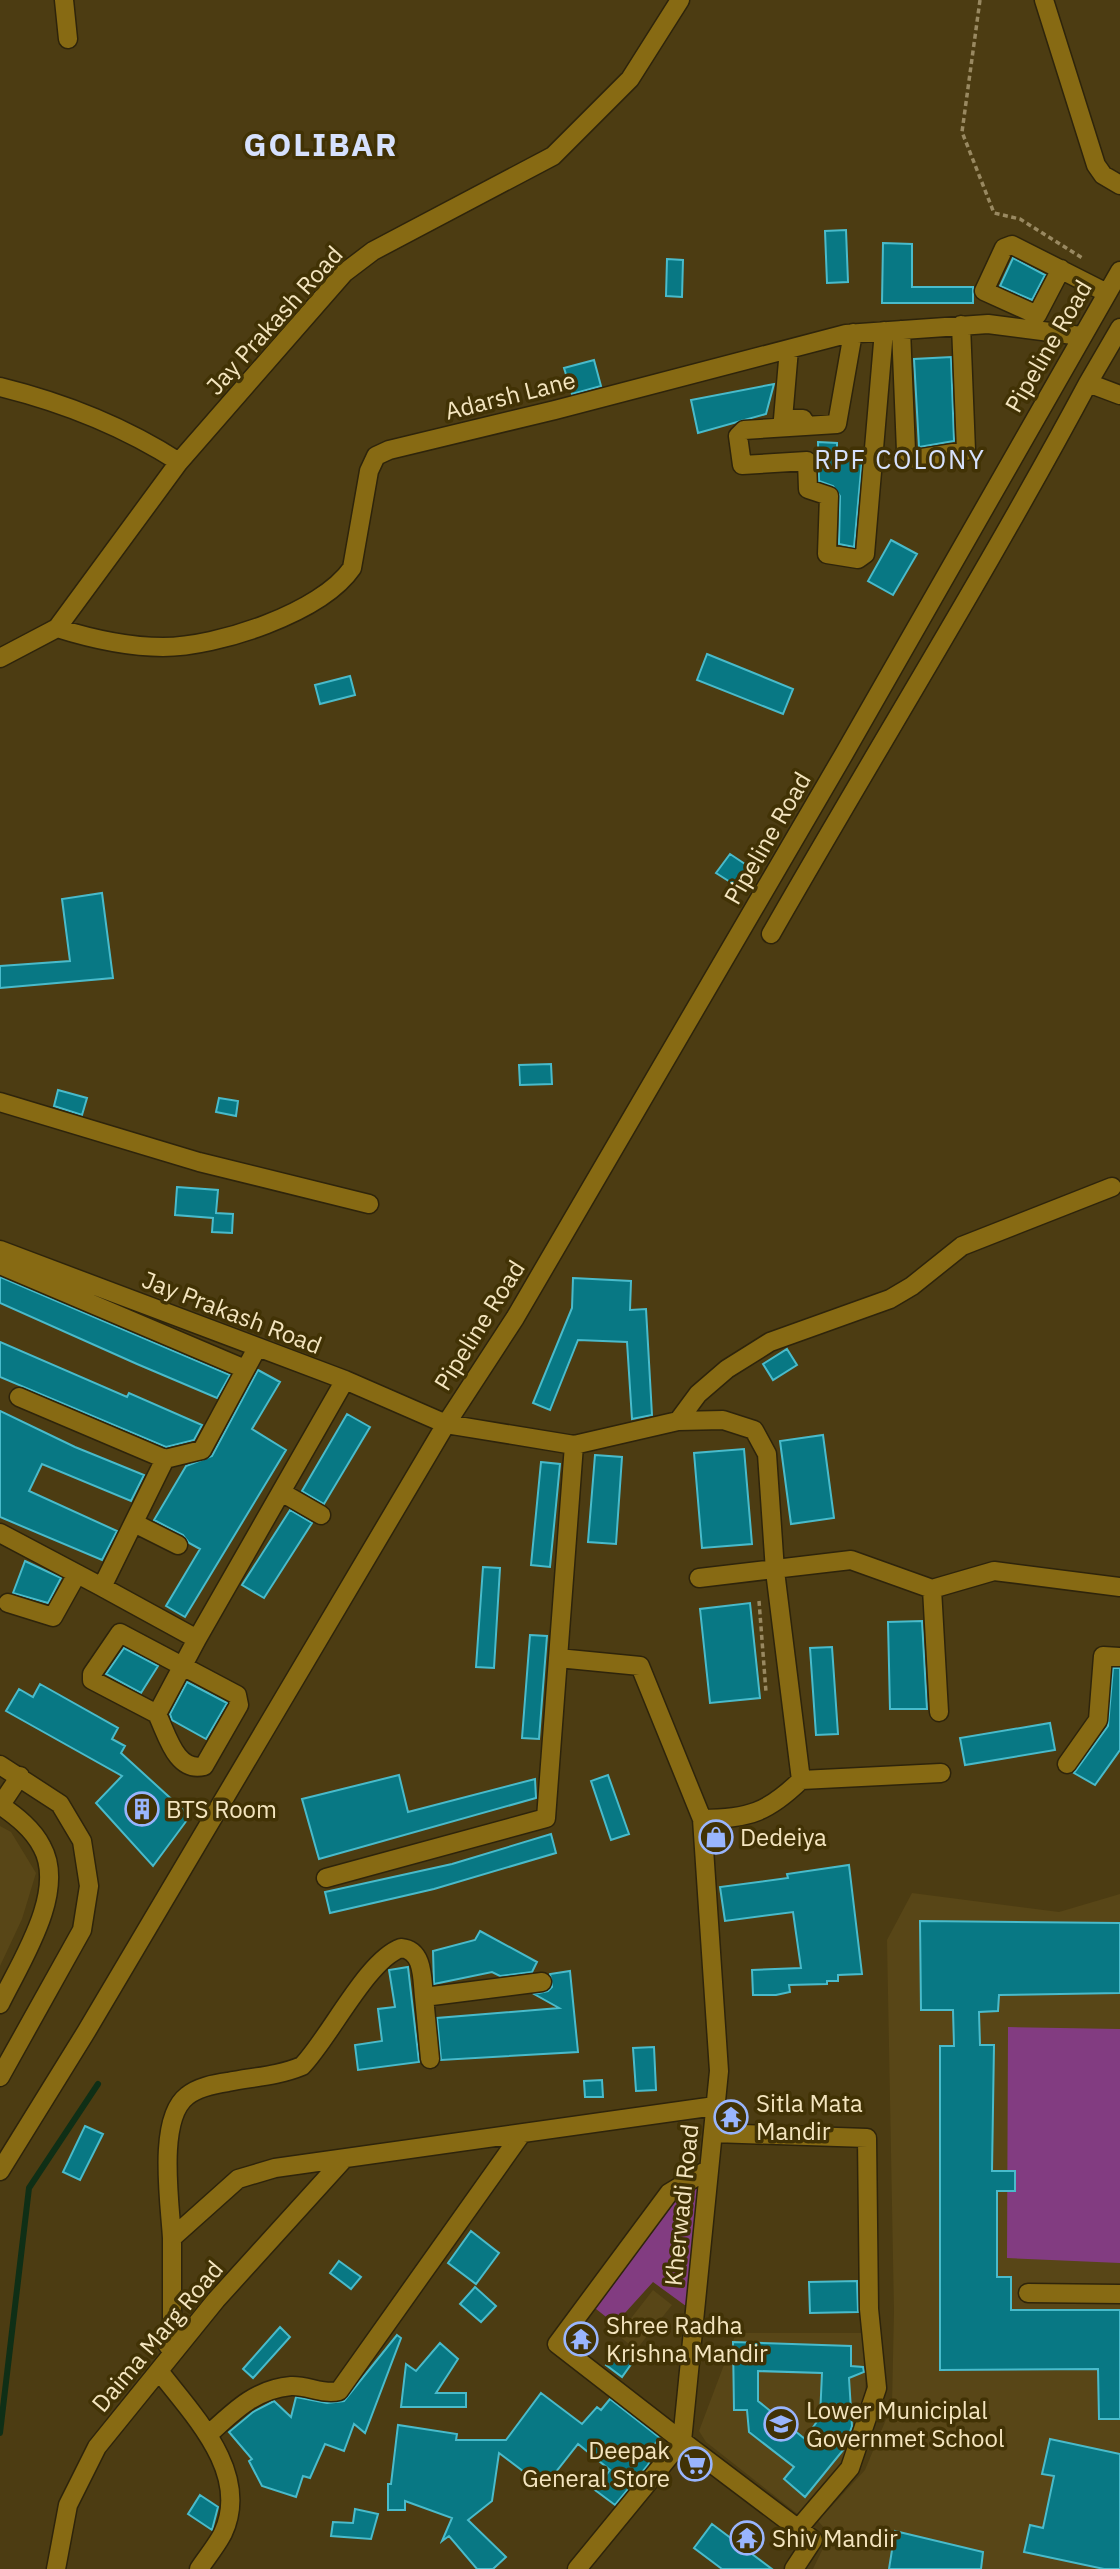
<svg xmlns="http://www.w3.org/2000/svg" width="1120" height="2569" viewBox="0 0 1120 2569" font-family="'IBM Plex Sans',sans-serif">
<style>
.built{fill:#584617}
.green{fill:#823c81}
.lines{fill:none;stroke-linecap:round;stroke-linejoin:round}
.stream{stroke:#0f2f16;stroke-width:6}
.building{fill:#087884;stroke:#49bbcb;stroke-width:2;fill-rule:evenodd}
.minor-casing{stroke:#2e240b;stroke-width:21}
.path{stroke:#998961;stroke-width:3.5;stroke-dasharray:5 3.5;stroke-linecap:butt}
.minor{stroke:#876a13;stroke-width:18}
.labels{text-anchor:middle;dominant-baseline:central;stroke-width:7;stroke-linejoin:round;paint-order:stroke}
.street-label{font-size:24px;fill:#f4e5bf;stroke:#413205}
.poi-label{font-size:24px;fill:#f4e5bf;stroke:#413205;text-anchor:start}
.neighbourhood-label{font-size:26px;letter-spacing:2px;fill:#d6e1fd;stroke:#413205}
.district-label{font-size:32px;font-weight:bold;letter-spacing:2px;fill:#d6e1fd;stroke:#413205}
</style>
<rect width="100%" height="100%" fill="#4c3c12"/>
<path class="built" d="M0 1826 11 1832 36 1873 22 1919 0 1966Z
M912 1893 1059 1912 1120 1894V2569H813L830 2534 818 2521 865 2470 892 2405 894 2311 887 1940Z
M653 2290 672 2305 636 2350 618 2335Z
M736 2333H867L865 2399 842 2470 799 2515 706 2442 699 2431Z"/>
<path class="green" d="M1008 2027 1120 2029V2263L1007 2258Z
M701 2184 690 2309 653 2282 615 2324 591 2305 673 2197Z"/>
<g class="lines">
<path class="stream" d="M0 2433 29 2188 98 2084"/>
</g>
<path class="building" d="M846 230 848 282 827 283 825 231Z
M883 243 912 244V287H973V303H882Z
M1013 258 1045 275 1032 300 1000 286Z
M667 259 683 260 682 297 666 296Z
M951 357 954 441 919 447 914 359Z
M594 360 601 386 572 394 564 368Z
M774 384 766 414 698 433 691 400Z
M818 442 837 443V451L850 453V459L862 460 854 547 839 544 840 496 833 486 819 481Z
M891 540 917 554 893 595 868 581Z
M707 654 793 689 783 714 697 680Z
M350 676 355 695 320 704 315 685Z
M730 854 751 868 738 887 716 873Z
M102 893 113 978 0 988V966L70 961 62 899Z
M551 1064 552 1084 520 1085 519 1065Z
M58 1090 87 1098 82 1115 54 1106Z
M219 1098 238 1101 236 1116 216 1112Z
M177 1187 218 1190 216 1213 233 1214 232 1233 212 1232 213 1218 175 1215Z
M0 1277 230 1375 217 1398 137 1364 0 1303Z
M573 1278 631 1281 630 1310 646 1309 652 1415 632 1419 627 1342 578 1340 550 1410 533 1403 572 1308Z
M0 1342 127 1397 129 1393 202 1425 194 1440 166 1447 0 1377Z
M787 1349 797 1365 773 1380 763 1364Z
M258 1370 280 1382 252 1429 286 1450 185 1617 166 1606 200 1549 189 1543 183 1535 154 1520 186 1466 212 1456Z
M0 1411 75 1447 144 1475 131 1501 42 1464 29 1491 117 1531 102 1560 0 1517Z
M347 1414 370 1427 324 1504 302 1491Z
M823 1435 834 1518 791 1524 780 1441Z
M744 1449 752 1544 702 1548 694 1453Z
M595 1455 622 1457 616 1544 588 1542Z
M541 1462 560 1464 550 1567 531 1565Z
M290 1510 312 1523 264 1598 242 1585Z
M25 1561 61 1578 48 1603 13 1593Z
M483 1567 500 1568 494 1668 476 1667Z
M750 1603 760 1698 710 1703 700 1609Z
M922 1621 927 1709H890L888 1622Z
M530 1635 547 1636 539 1739 522 1738Z
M832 1647 838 1734 816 1735 810 1648Z
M124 1648 158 1666 141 1693 106 1674Z
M1113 1668H1120V1750L1095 1785 1074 1773 1108 1726Z
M187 1682 227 1703 206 1739 172 1720 170 1714Z
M40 1684 118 1728 112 1739 125 1746 121 1753 190 1816 153 1866 96 1803 122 1776 6 1711 19 1689 33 1697Z
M1050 1723 1055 1750 965 1765 960 1738Z
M399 1775 408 1812 535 1779 536 1798 319 1859 302 1799Z
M608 1775 629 1834 611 1840 591 1781Z
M551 1834 556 1853 434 1889 330 1913 325 1892 452 1864Z
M849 1865 862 1974 838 1975V1981H827V1984L789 1985 790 1992 776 1995H753L752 1970 801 1968 793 1912 725 1921 720 1887 788 1878 787 1874Z
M920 1921 1120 1923V1993L999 1995 998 2011 979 2012 980 2045H994L992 2171H1015V2191H997V2277H1011V2310H1120V2419H1099L1098 2369 940 2370V2046H954L953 2010H921Z
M480 1931 537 1962 532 1972 500 1976 492 1972 434 1984 433 1951 475 1940Z
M408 1967 419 2062 358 2070 355 2045 382 2041 378 2009 395 2007 389 1970Z
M570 1971 578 2052 441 2060 437 2018 559 2008 534 1994 548 1991 552 1987 550 1974Z
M654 2047 656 2090 636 2091 633 2048Z
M602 2080 603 2097H585L584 2081Z
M85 2126 103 2134 80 2180 63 2172Z
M471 2231 499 2253 476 2284 448 2263Z
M339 2261 361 2277 351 2289 330 2273Z
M857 2281 858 2312 810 2313 809 2282Z
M475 2287 496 2306 481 2322 460 2304Z
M280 2327 290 2337 253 2378 243 2369Z
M397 2335 401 2338 365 2433 354 2424 344 2451 325 2444 310 2478 303 2476 296 2497 262 2486 249 2461 252 2459 229 2432 253 2412 274 2401 291 2417 296 2397 327 2403 344 2401Z
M733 2342 851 2346V2366L863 2367 864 2372 849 2378 852 2426 844 2449 805 2497 784 2479 794 2467 749 2432 747 2410H734ZM758 2371 822 2373 820 2417 805 2439 758 2401Z
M440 2343 458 2359 436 2393H466V2407H401L406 2364 416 2371Z
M616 2352 632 2363 622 2377 606 2365Z
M541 2393 582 2424 597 2407 601 2410 610 2399 660 2438 648 2452 652 2456 648 2465 615 2505 595 2490 610 2470 578 2444 544 2487 499 2453 492 2501 468 2520 506 2557 493 2569H477L449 2536 442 2541 452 2518 405 2501V2510H388V2484H391L398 2425 457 2434 456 2440H506Z
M1050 2439 1120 2454V2569H1104L1024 2552 1030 2525 1043 2528 1054 2476 1042 2474Z
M200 2495 218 2507 212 2530 188 2514Z
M355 2509 378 2514 371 2539 331 2536 333 2522 353 2523Z
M712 2524 772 2569H722L694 2548Z
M895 2531 983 2552 981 2569H889Z"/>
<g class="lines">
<defs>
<path id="minor" d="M64 0 68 39
M1044 0 1096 165 1103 175 1120 185
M1061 269 1037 315 984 291 1004 248 1012 245 1107 293
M901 330 906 451 915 459 966 451 961 325
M853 333 837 424 744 430 738 436 742 465 807 461 808 489 829 496 827 554 858 559 865 554 884 331
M789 349 783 419H803
M1088 383 1120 328
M0 387C65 403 123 426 179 462
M57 628C92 639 127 647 163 647 217 647 321 613 352 568L369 471 376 456 389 450 555 410 846 334 988 324 1081 336
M0 658 57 628 179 462 344 273 373 251 553 156 630 79 680 0
M771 934C876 750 988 570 1088 383L1120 395
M0 1102 199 1162 369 1204
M0 1250 345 1380 446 1424 574 1445 546 1818 326 1878
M0 1265 245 1369
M257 1348 202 1450 165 1459 102 1587 197 1639 345 1380
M19 1397 165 1459
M678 1421 698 1394 727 1369 770 1342 890 1299 912 1286 962 1246 1112 1187
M574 1445 678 1421 723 1420 754 1430 767 1454 775 1571 801 1780
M281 1492 321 1515
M134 1523 178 1545
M0 1533 102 1587
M699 1578 851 1560 932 1589 994 1571 1120 1587
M932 1589 939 1712
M8 1603 53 1617 77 1574
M558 1658 640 1666 702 1819 719 2071 682 2441 813 2540 794 2569
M157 1714 92 1680V1674L120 1633 237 1695 239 1705 204 1766C176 1773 167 1734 157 1714L197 1639
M1067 1764 1098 1720 1103 1656 1120 1657
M0 1765 60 1804 82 1841 89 1886 82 1930 0 2077
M0 1805C16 1816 33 1829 42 1847 67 1892 20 1963 0 2004
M0 1806 20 1776
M702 1819C749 1819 768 1812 801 1780L941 1773
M542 1982 424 1997C422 1979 424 1950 401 1948 367 1960 330 2037 302 2066 278 2076 253 2077 228 2082 214 2084 198 2087 187 2096 157 2119 170 2203 172 2238L238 2179 275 2168 715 2106
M424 1997 430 2059
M713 2133 867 2138 869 2309 877 2388 850 2468 798 2529
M0 2171 86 2032 446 1424 515 1318 844 754 1120 271
M172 2238V2326L165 2341 173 2353
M1028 2293 1120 2294
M159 2371C193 2415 251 2473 223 2533 217 2545 207 2557 199 2569
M208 2435C233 2412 255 2389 291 2386 307 2385 323 2395 339 2391L520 2136
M56 2569 68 2505 97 2447 216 2300 343 2160
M577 2569 682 2441 557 2344 669 2193 709 2169"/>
</defs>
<use href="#minor" class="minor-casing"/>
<path class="path" d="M980 0 962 132 994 213 1020 219 1084 259
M759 1601 766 1692"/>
<use href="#minor" class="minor"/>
</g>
<defs>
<symbol id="building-ring" viewBox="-11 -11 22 22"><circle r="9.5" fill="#413205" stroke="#99b5fd" stroke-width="1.5"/><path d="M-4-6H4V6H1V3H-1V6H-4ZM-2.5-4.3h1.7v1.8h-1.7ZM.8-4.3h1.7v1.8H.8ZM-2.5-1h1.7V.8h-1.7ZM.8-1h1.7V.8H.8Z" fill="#99b5fd"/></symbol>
<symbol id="shop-ring" viewBox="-11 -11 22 22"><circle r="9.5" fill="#413205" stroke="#99b5fd" stroke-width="1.5"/><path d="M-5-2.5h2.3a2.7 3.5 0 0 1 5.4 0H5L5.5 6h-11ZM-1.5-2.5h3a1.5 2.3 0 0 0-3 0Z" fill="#99b5fd"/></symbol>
<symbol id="temple-ring" viewBox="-11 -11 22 22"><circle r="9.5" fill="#413205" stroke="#99b5fd" stroke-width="1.5"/><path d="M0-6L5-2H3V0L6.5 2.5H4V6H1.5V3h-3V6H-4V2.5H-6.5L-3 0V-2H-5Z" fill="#99b5fd"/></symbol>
<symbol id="school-ring" viewBox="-11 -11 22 22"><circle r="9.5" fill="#413205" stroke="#99b5fd" stroke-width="1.5"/><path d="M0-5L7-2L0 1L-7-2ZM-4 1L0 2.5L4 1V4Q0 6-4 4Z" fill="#99b5fd"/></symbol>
<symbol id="supermarket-ring" viewBox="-11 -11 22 22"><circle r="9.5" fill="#413205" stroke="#99b5fd" stroke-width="1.5"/><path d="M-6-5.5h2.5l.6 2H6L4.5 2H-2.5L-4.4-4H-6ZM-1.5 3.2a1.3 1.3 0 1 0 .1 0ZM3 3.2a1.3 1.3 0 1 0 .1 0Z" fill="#99b5fd"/></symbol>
</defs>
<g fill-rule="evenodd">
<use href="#building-ring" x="123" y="1790" width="38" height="38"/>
<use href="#shop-ring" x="697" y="1818" width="38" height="38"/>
<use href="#temple-ring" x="712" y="2098" width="38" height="38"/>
<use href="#temple-ring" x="562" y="2320" width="38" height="38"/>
<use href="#school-ring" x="762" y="2405" width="38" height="38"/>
<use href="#supermarket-ring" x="676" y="2445" width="38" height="38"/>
<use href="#temple-ring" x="728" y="2519" width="38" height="38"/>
</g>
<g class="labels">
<g class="street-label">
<text transform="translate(274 320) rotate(-48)">Jay Prakash Road</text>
<text transform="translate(1048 346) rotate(-60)">Pipeline Road</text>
<text transform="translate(510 395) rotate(-14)">Adarsh Lane</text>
<text transform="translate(767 838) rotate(-60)">Pipeline Road</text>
<text transform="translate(232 1312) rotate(21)">Jay Prakash Road</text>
<text transform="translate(479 1325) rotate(-58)">Pipeline Road</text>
<text transform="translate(681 2205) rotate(-84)">Kherwadi Road</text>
<text transform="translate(157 2336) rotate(-50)">Daima Marg Road</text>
</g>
<g class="poi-label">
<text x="166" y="1809">BTS Room</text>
<text x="740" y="1837">Dedeiya</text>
<text x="756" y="2103">Sitla Mata<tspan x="756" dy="28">Mandir</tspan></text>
<text x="606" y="2325">Shree Radha<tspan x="606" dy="28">Krishna Mandir</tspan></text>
<text x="806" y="2410">Lower Municiplal<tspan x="806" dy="28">Governmet School</tspan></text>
<text x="670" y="2450" text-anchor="end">Deepak<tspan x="670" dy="28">General Store</tspan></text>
<text x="772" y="2538">Shiv Mandir</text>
</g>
<g class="neighbourhood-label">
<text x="900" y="459">RPF COLONY</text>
</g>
<g class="district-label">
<text x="321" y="144">GOLIBAR</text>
</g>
</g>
</svg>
